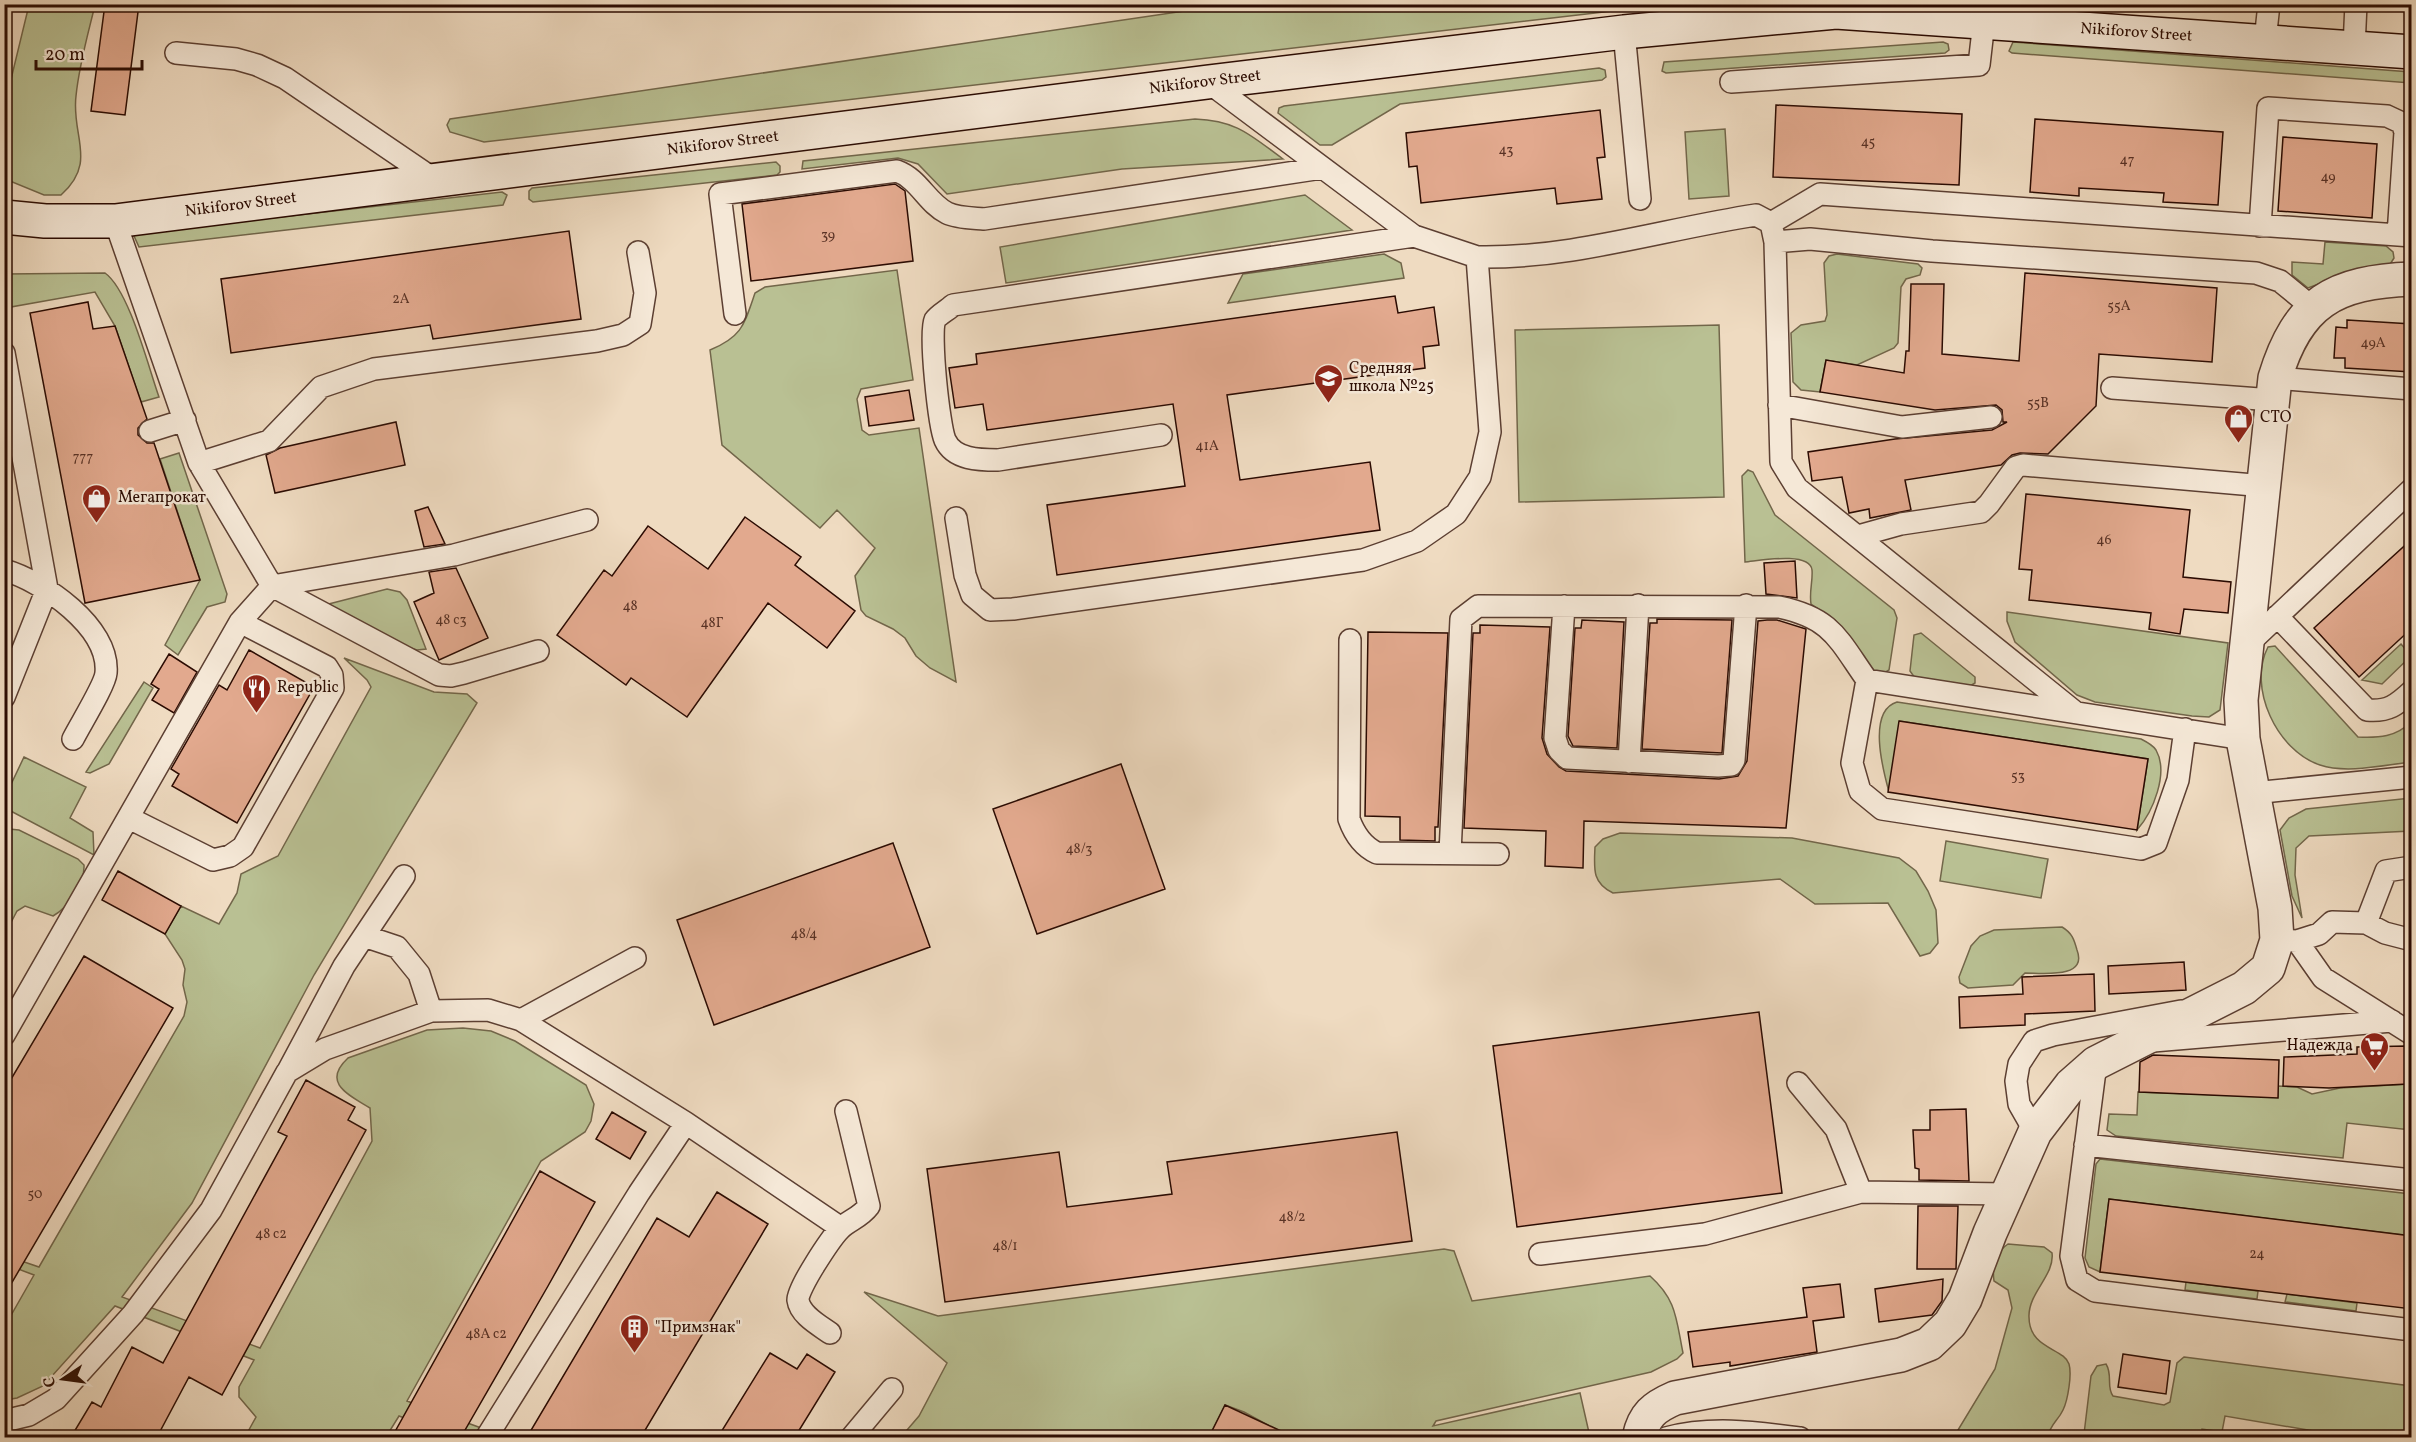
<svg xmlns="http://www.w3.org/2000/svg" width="2416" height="1442" viewBox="0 0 2416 1442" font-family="Vollkorn,serif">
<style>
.green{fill:#b9c093;stroke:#72664a;stroke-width:1.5}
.building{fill:#e2a98e;stroke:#2b0b02;stroke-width:1.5}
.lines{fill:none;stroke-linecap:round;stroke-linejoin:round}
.service-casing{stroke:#5c3f32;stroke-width:24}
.minor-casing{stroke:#5c3f32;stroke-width:36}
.secondary-casing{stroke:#2b0b02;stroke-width:36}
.service{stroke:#f5e8d7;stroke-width:21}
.minor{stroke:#f5e8d7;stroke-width:33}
.secondary{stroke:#f5e8d7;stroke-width:33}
.labels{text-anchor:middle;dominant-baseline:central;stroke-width:5;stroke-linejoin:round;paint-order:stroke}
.number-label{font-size:14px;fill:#593225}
.street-label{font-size:16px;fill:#2b0b02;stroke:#f5e8d7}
.poi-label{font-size:16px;fill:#2b0b02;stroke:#f5e8d7;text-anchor:start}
</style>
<rect width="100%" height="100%" fill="#efdbc1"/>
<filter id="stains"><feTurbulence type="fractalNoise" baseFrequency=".00333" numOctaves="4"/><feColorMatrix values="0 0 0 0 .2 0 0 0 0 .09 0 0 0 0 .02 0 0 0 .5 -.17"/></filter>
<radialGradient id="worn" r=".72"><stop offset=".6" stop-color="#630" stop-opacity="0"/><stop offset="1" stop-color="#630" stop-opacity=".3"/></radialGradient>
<path class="green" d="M1232 4 1693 5 1621 10 484 142 450 132 447 125 450 119Z
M29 5H95C88 34 79 65 76 96 71 136 98 162 61 195H44L5 179V104Z
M1943 42 1948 44 1949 50 1945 53 1666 73 1662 71 1664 62Z
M2013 42 2411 72V83L2012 53 2009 51Z
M1599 68 1605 70 1606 77 1602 80 1400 104 1332 145H1320L1278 113 1279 108 1284 106Z
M1195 119C1238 121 1250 135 1283 159L1122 169 947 194 918 164 898 158 802 169 803 161Z
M1725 129 1729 196 1689 199 1685 132Z
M776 162 780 166V172L777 175 533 202 529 199V191L532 188Z
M502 192 507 195 503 205 139 247 134 236 138 233Z
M1305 195 1352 230 1006 283 1000 247Z
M2325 242 2386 246 2393 252 2394 258 2389 266 2340 276 2308 288 2292 275V262L2323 264Z
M1384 254 1401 263 1404 278 1228 303 1243 274Z
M1837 254 1918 264 1922 268 1920 275 1906 279 1901 287 1898 343 1894 348 1857 365 1826 360 1820 392 1801 390 1793 382 1791 333 1801 325 1825 321 1827 315 1824 263 1829 256Z
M897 270 913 380 861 389 857 399 862 430 869 435 919 428 956 682 930 668 916 656 905 638 893 629 866 616 861 610 855 576 875 548 837 510 820 528 722 445 710 350C742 337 744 325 755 293L765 287Z
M105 273C129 290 148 366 159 397L141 402 115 326 95 292 5 308V274Z
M1719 325 1724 497 1519 502 1515 330Z
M179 453 227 594 225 602 207 607 178 655 165 645 200 580 160 459Z
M1748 470 1753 472 1775 515 1894 610 1897 618 1889 670 1884 673 1875 672 1835 620 1811 604C1809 592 1813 581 1812 570 1810 551 1758 561 1745 562L1742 476Z
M387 589 400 592 407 600 426 649 417 650 327 622 317 607Z
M2007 612 2228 643 2220 710 2209 717 2192 716 2095 702 2077 695 2015 642 2007 621Z
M1921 633 1975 677V683L1970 686 1915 678 1910 671 1914 635Z
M2401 644 2411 656 2382 684 2362 680Z
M2275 646 2358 737C2379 738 2396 737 2411 722V762C2384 765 2347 774 2320 765 2277 751 2247 687 2268 647Z
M344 658 434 692 467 694 477 703 314 975 192 1203 122 1297 260 1348 372 1141 370 1108C349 1095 321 1083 348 1058L427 1030 463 1028 491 1031 515 1041 586 1085 594 1104 591 1121 585 1132 541 1161 407 1401 506 1437H456L399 1416 386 1437H245L256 1417 239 1397V1387L254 1360 115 1306 43 1386 17 1398 5 1400V1326L34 1275 5 1264 4 1255 39 1267 184 1016 187 1002 183 985 185 969 182 960 165 934 181 906 219 924 237 893 241 874 278 856 371 687 367 680Z
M144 682 153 688 109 764 90 773 86 772Z
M1897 702 2141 739C2147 742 2153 745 2156 750 2169 773 2153 812 2137 830L2148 759 1900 721 1889 792C1883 770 1867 711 1897 702Z
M24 757 86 787 70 818 93 832 94 855 5 808V797Z
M2411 798V831L2309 836 2296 848 2295 875 2302 918 2292 896 2280 830 2289 818 2306 809Z
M9 829 19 830 78 859 84 865C85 883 69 907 53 916L25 906 17 911 5 934V830Z
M1620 833 1792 838 1899 858 1916 871 1928 891 1936 910 1938 943 1930 953 1920 956 1888 903 1815 904 1780 879 1613 893C1592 883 1594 869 1595 847L1603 839Z
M1946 841 2048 859 2041 898 1940 881Z
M2062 927C2072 933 2074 939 2077 950 2088 979 2043 973 2025 973L2013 985 1968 988 1960 983 1959 977 1971 946 1980 936 1994 930Z
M2407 1058 2411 1064V1130L2347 1123 2343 1158 2116 1136 2107 1130 2109 1114 2137 1115 2138 1092 2278 1097V1086L2297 1087 2312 1094 2340 1088 2408 1084Z
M2100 1159 2411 1194V1236L2109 1199 2100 1272 2089 1267 2085 1258 2096 1164Z
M2008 1244 2044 1247 2052 1253C2055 1275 2028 1293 2029 1317 2029 1349 2064 1348 2069 1364 2072 1374 2068 1400 2063 1410 2058 1421 2050 1424 2048 1437L1958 1438V1430L1995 1369 2012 1308 2008 1290 1994 1281C1992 1267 1995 1253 2008 1244Z
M1444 1249 1454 1251 1472 1301 1650 1276C1677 1300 1676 1319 1683 1353L1677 1359 1651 1372 1436 1421 1433 1426 1580 1393 1590 1437H1263L1268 1425 1244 1412 1225 1405 1210 1435 1214 1437H901L919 1416 947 1363 864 1292 938 1316Z
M2186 1282 2258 1291 2257 1299 2185 1290Z
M2287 1294 2357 1303 2356 1311 2285 1302Z
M2184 1357 2411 1386V1437H2349L2225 1416 2222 1432 2202 1429 2201 1437 2115 1438 2084 1434 2091 1376 2097 1366 2106 1364C2113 1375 2106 1387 2113 1396L2164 1405 2170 1402 2177 1363Z"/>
<path class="building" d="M105 4H139L125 115 91 111Z
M1776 105 1962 114 1959 185 1773 177Z
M1600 110 1605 157 1597 158 1602 199 1557 204 1555 188 1421 203 1417 166 1409 167 1406 133Z
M2035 119 2223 132 2218 205 2163 202 2164 193 2079 188V196L2030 192Z
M2283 137 2377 144 2372 218 2278 211Z
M895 184 905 191 913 261 751 281 742 204Z
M569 231 581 319 433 339 430 325 231 353 221 279Z
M2025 273 2217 288 2212 362 2099 354 2096 406 2048 454 2020 453 2012 455 2001 465 1905 480 1911 510 1870 518 1869 509 1849 513 1842 477 1812 481 1808 452 1895 439 1992 430 2007 422H2003L2002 410 1996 405 1935 410 1820 392 1826 360 1904 373 1906 351H1909L1911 284H1944L1942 354 2019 361Z
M1395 296 1398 313 1434 307 1439 345 1423 347 1425 368 1227 395 1240 480 1370 462 1380 530 1057 575 1047 505 1185 486 1173 404 987 430 983 404 955 408 949 368 977 364 976 354Z
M88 302 93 329 115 326 147 419 138 428V435L147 443H154L200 580 85 603 30 313Z
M2347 320 2412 324V372L2345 368V358H2334L2336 327 2347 328Z
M909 390 914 420 869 426 865 397Z
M396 422 405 465 275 493 266 455 280 448Z
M2026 494 2190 510 2183 577 2231 582 2228 613 2184 609 2180 634 2149 629 2151 613 2029 600 2032 570 2019 569Z
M428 507 445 544 424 547 415 511Z
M745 517 801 557 795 565 855 611 827 648 768 603 687 717 631 678 626 685 557 635 604 570 612 576 648 526 708 569Z
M2412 539V628L2359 677 2314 628Z
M1795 561 1797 598 1766 594 1764 563Z
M456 568 488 638 439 660 414 602 434 593 429 572Z
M1657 619 1732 620 1722 753 1642 749 1650 623H1657Z
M1582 620 1624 622 1617 748 1573 746 1568 736 1575 628H1581Z
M1767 620H1777L1806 629 1786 828 1584 821 1583 868 1545 866 1546 831 1464 828 1473 633H1480V625L1550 627 1542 738 1547 754 1559 767 1566 771 1719 779 1738 776 1747 761 1758 621Z
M1368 632 1448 633 1438 827H1435V841L1400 840V817L1365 816Z
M249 650 314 687 237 823 172 786 179 774 171 769 219 685 227 690Z
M169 654 197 672 174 713 152 700 159 689 151 684Z
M1899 721 2148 759 2137 830 1888 792Z
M1121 764 1165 889 1037 934 993 809Z
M893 843 930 947 714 1025 677 920Z
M118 871 181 906 165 934 102 900Z
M84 956 173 1008 4 1296V1091Z
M2184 962 2186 990 2109 994 2108 966Z
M2094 974 2095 1011 2025 1014V1025L1960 1028 1959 997 2023 994 2022 977Z
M1759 1012 1782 1193 1517 1227 1493 1046Z
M2407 1046 2408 1084 2329 1088 2283 1086 2284 1057 2357 1054V1047Z
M2153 1055 2279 1060 2278 1098 2139 1092 2140 1062Z
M306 1080 355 1107 348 1120 366 1130 222 1395 189 1377 157 1437H71L92 1402 101 1407 132 1347 163 1363 287 1136 278 1132Z
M1966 1109 1969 1181 1919 1180V1169L1915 1168 1913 1130H1930V1110Z
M612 1112 646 1132 630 1159 596 1139Z
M1397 1132 1412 1241 945 1302 927 1169 1059 1152 1067 1207 1172 1194 1167 1162Z
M540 1171 595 1202 548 1286 461 1437H392Z
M717 1192 768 1224 641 1437H527L657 1218 689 1237Z
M2109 1199 2412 1236V1309L2100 1272Z
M1918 1206H1958L1956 1269H1917Z
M1943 1279 1942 1301 1932 1315 1879 1322 1875 1289Z
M1840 1284 1844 1317 1813 1321 1817 1352 1730 1366V1362L1693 1367 1688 1332 1807 1317 1803 1288Z
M770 1353 797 1369 807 1354 835 1372 795 1437H718Z
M2123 1354 2170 1361 2166 1394 2118 1387Z
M1225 1405 1240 1412 1294 1437H1209Z"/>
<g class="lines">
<defs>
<path id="service" d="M1624 32 1640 199
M2265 41 2269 4
M2354 47 2356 4
M176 53 236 59 257 65 285 78 435 180
M1208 82 1414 236 1477 257
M1731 82 1979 65 1986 4
M115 221 199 463 272 586 439 675 451 676 464 673 538 651
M1771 223 1820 194 2412 236
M1771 223 1775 242 1781 462 1797 488 2075 712
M2260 226 2268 108 2387 116 2402 123 2405 132 2398 235
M1775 242 1810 239 1932 251 2256 273 2280 281 2313 308
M735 314 720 194 897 171C919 179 927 203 947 213 957 218 973 218 984 219L1322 168
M4 353 47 589 4 697
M2275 378 2412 389
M2112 388 2273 400
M1779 405 1902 427 1991 417
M150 431 185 420
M1161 435 998 460C980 460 954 460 945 440 939 426 929 333 935 320 938 315 948 310 953 305L1414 236
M199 463 269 441 321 387 374 369 597 341 623 335 640 324 645 293 638 252
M956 518 965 575 972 595 990 610 1013 609 1363 560 1417 541 1456 514 1480 477 1490 432 1477 257C1571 259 1664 229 1756 215L1771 223
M1858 536 1901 524 1981 512 1989 504 2016 467 2023 465 2265 486
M4 570C43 581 110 627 106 673 105 685 80 725 73 739
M1564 606 1555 738 1559 750 1567 758 1718 766 1731 765 1734 760 1746 605
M2277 616 2367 710C2388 712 2397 705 2412 691
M1350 640 1349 819C1354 833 1362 846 1377 853L1498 854
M2247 645 2412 489
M2185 729 2178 780 2156 843 2141 849 1882 809 1860 791 1852 763 1867 680 2243 739
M1629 762 1638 605
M2253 793 2412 777
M129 818 213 860 230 856 243 847 333 688 332 675 327 667 240 622
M1450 853 1461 619 1478 606 1779 607C1832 618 1838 639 1867 680
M2366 923 2386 871 2412 867
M364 936 397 947 419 974 431 1011
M2277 940 2297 941 2323 978 2412 1034
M2297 941 2319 934 2332 922 2366 923 2385 933 2412 940
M521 1020 635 958
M4 1035 240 622 272 586 454 555 587 520
M2153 1041 2392 1021
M2096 1063 2071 1256 2077 1280 2095 1291 2412 1330
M288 1071 344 966 404 876
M1798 1083 1836 1129 1861 1192 2007 1194
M686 1123 841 1228
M2035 1132 2019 1104 2016 1081 2019 1064 2034 1041 2053 1035 2181 1011
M2085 1145 2412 1180
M1540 1254 1705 1234 1861 1192
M830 1333C819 1325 800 1315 798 1300 797 1289 831 1238 840 1229 849 1220 860 1218 869 1206L846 1111
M4 1421 29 1415 56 1399 133 1314 211 1210 287 1072 325 1049 431 1011 488 1010 521 1020 686 1123 639 1193 486 1438
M851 1438 892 1389
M1666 1438C1711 1426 1754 1432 1800 1438"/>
<path id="minor" d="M1639 1438C1644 1415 1654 1407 1675 1398L1901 1355 1929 1344 1950 1324 1965 1299 1990 1233 2035 1132 2071 1085 2096 1063 2244 988 2268 968 2277 940 2275 908 2243 739 2241 700 2275 378C2298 302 2334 282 2412 279"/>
<g id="secondary">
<path id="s1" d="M4 217 45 221H115L1208 82 1624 32 1836 12 2412 52"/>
</g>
</defs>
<use href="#service" class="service-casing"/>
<use href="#minor" class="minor-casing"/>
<use href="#secondary" class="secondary-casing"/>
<use href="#service" class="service"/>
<use href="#minor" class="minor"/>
<use href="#secondary" class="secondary"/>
</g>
<defs>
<symbol id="school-pin" viewBox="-11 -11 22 30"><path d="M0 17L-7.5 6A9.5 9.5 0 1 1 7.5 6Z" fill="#8f2418" stroke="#f5e8d7"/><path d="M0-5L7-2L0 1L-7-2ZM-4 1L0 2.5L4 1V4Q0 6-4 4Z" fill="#fff"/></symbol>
<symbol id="shop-pin" viewBox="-11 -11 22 30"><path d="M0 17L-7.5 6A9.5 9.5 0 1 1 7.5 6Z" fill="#8f2418" stroke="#f5e8d7"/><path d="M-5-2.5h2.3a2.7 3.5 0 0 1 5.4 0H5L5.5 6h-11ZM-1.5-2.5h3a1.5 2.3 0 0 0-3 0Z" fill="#fff"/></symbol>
<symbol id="restaurant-pin" viewBox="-11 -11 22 30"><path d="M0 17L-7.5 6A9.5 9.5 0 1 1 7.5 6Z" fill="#8f2418" stroke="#f5e8d7"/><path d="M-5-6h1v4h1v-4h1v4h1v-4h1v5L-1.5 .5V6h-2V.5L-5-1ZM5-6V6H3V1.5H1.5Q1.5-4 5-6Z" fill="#fff"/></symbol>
<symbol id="supermarket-pin" viewBox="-11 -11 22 30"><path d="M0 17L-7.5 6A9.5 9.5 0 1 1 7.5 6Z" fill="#8f2418" stroke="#f5e8d7"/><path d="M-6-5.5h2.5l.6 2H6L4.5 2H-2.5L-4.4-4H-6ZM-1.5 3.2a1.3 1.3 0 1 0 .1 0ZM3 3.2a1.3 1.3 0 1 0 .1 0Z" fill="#fff"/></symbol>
<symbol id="building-pin" viewBox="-11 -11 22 30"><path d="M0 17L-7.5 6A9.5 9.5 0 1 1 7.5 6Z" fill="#8f2418" stroke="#f5e8d7"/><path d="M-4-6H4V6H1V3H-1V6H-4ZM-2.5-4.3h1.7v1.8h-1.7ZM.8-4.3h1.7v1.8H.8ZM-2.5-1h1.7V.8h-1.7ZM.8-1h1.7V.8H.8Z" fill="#fff"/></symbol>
</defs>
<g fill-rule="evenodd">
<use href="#school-pin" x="1312" y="362" width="33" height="45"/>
<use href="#shop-pin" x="2222" y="402" width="33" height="45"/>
<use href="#shop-pin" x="80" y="482" width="33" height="45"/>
<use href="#restaurant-pin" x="240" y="672" width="33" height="45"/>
<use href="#supermarket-pin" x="2358" y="1030" width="33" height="45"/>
<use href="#building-pin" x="618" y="1312" width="33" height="45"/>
</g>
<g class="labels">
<g class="number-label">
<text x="1868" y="142">45</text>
<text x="1506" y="150">43</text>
<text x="2127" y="160">47</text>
<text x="2328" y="177">49</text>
<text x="828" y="235">39</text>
<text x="401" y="299">2А</text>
<text x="2119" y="306">55А</text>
<text x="2373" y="343">49А</text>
<text x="2038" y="403">55В</text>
<text x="1207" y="446">41А</text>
<text x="83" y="457">777</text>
<text x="2104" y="540">46</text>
<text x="630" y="606">48</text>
<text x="451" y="620">48 с3</text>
<text x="712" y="623">48Г</text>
<text x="2018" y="776">53</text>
<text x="1079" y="849">48/3</text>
<text x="804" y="934">48/4</text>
<text x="35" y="1194">50</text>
<text x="1292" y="1217">48/2</text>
<text x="271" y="1234">48 с2</text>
<text x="1005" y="1246">48/1</text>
<text x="2257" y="1254">24</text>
<text x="486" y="1334">48А с2</text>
</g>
<g class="street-label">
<text stroke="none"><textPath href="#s1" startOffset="2146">Nikiforov Street</textPath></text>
<text stroke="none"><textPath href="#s1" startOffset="1210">Nikiforov Street</textPath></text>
<text stroke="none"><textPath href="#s1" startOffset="724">Nikiforov Street</textPath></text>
<text stroke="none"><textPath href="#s1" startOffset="238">Nikiforov Street</textPath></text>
</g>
<g class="poi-label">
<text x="1349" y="369">Средняя<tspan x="1349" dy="18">школа №25</tspan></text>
<text x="2260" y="418">СТО</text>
<text x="118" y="498">Мегапрокат</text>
<text x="277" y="688">Republic</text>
<text x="2353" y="1046" text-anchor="end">Надежда</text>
<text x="655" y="1328">"Примзнак"</text>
</g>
</g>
<rect width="2416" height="1442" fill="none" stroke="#efdbc1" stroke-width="24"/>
<rect x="6" y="6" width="2404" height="1430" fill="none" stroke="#2b0b02" stroke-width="3"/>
<rect x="12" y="12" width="2392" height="1418" fill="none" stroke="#2b0b02" stroke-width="1.5"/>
<g transform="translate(63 1379) rotate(257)" stroke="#f5e8d7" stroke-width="4.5" paint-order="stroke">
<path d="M0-4.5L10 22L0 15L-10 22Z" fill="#2b0b02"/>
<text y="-9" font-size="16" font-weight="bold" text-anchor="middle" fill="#2b0b02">С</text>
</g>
<path d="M36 60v9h106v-9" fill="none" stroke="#2b0b02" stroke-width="3"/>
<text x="45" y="60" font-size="18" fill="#2b0b02" stroke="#f5e8d7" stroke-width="4.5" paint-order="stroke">20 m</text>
<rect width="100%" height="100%" filter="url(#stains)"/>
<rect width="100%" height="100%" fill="url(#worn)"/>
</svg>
